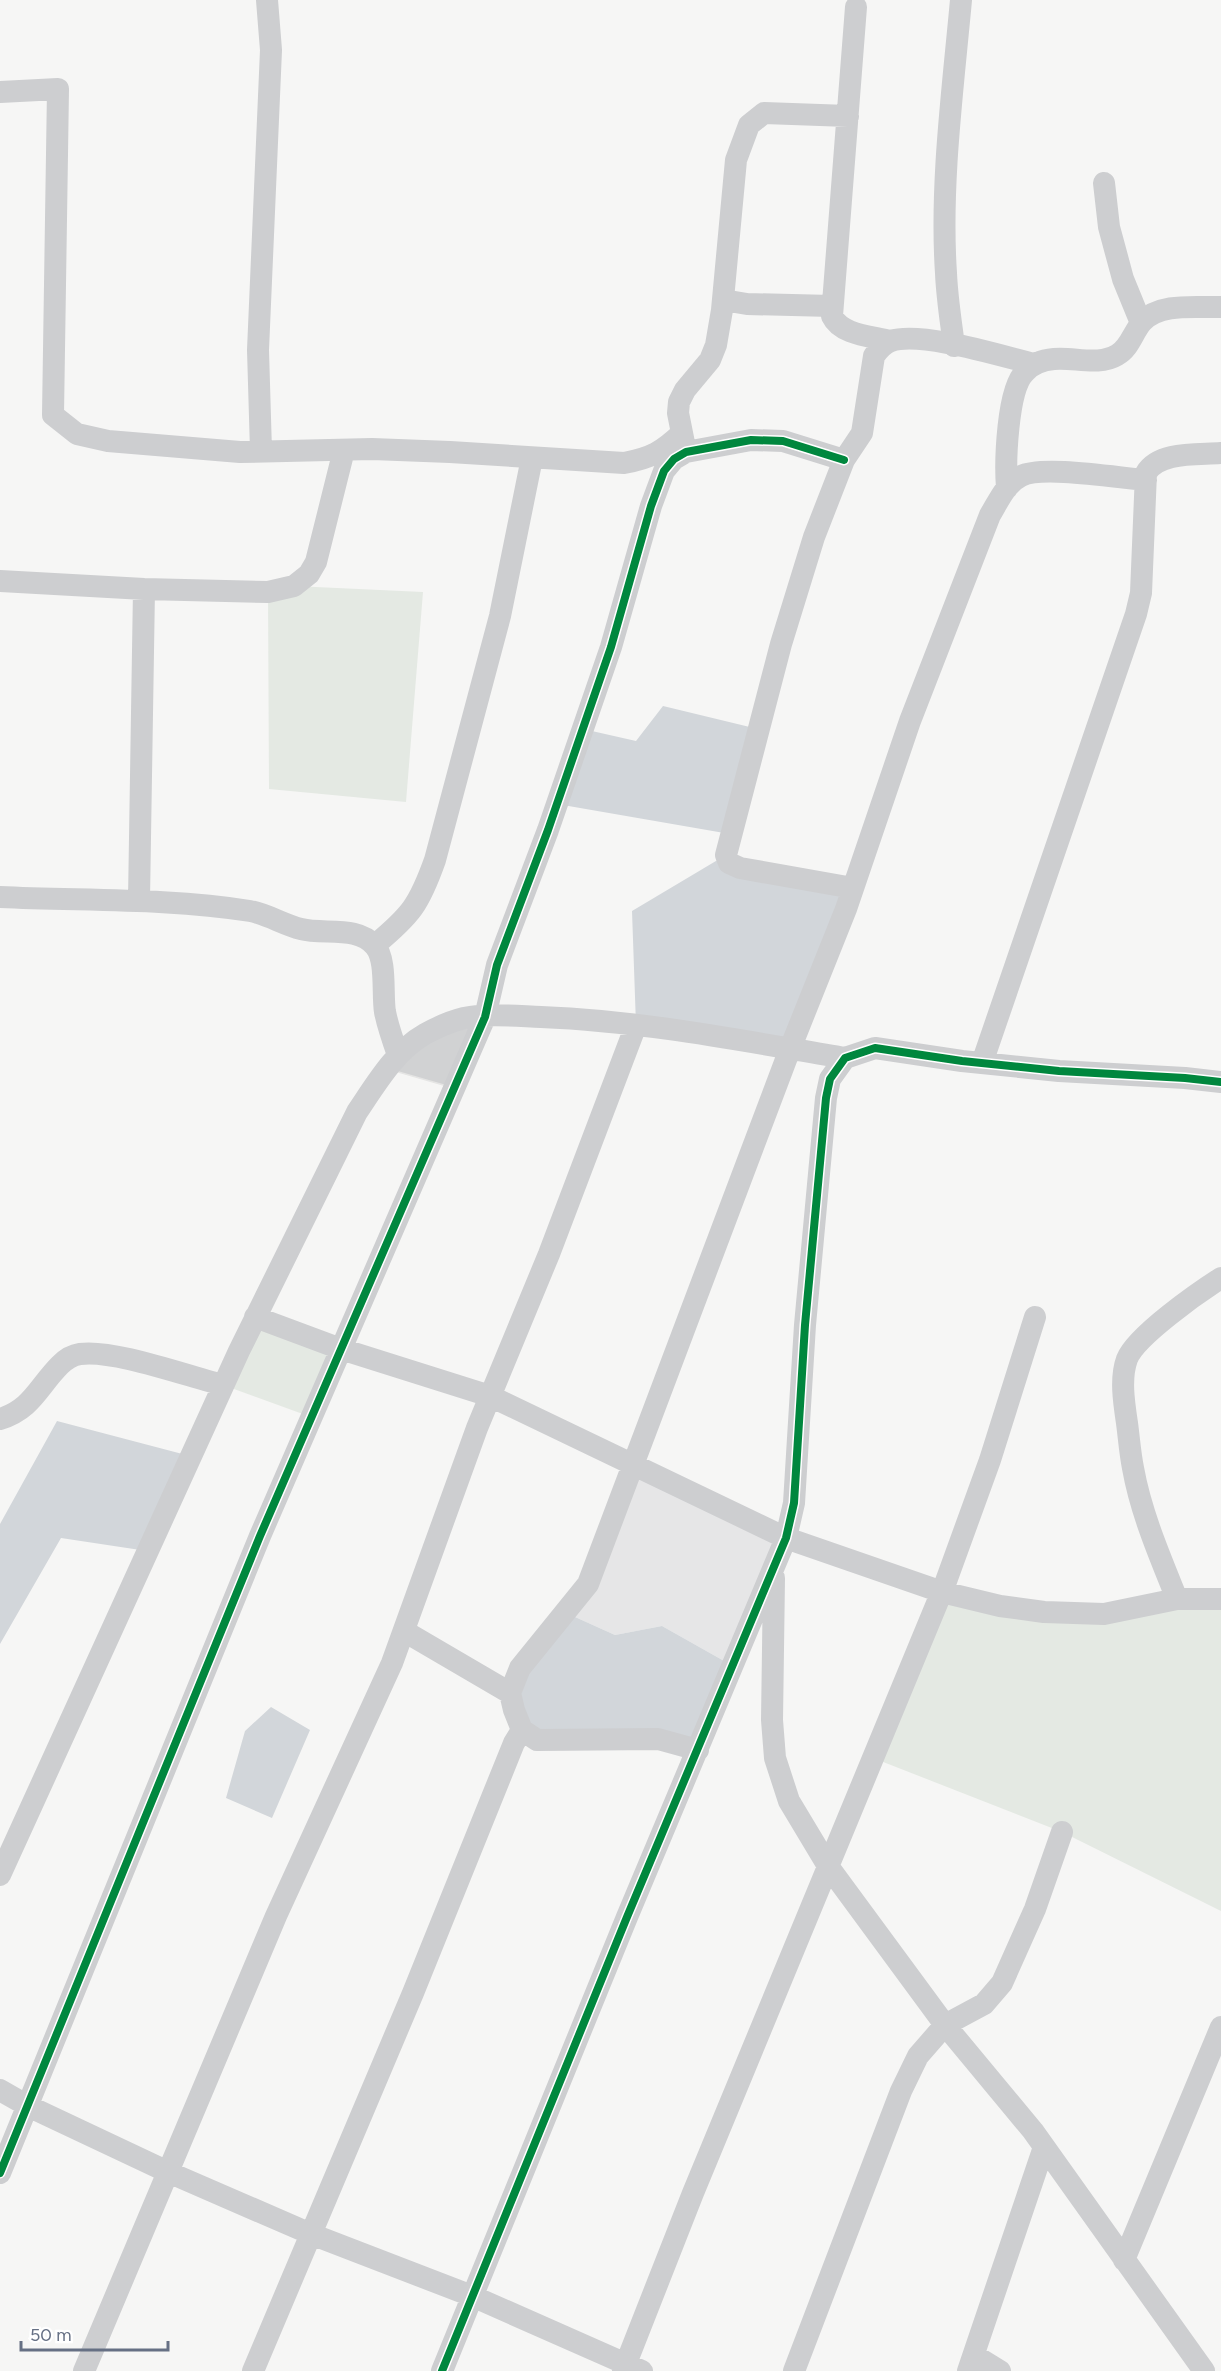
<svg xmlns="http://www.w3.org/2000/svg" width="1221" height="2371" viewBox="0 0 1221 2371" font-family="Figtree,sans-serif">
<style>
.built{fill:#e6e6e7}
.green{fill:#e4e9e3}
.water{fill:#d2d6da}
.building{fill:#d1d2d3;stroke:#e5e5e4;stroke-width:1.5}
.lines{fill:none;stroke-linecap:round;stroke-linejoin:round}
.minor{stroke:#cdced0;stroke-width:22}
.cycleway-casing{stroke:#fff;stroke-width:11}
.cycleway{stroke:#00873e;stroke-width:8}
</style>
<rect width="100%" height="100%" fill="#f6f6f5"/>
<path class="built" d="M633 1466 786 1538 733 1666 662 1626 615 1635 564 1612Z"/>
<path class="green" d="M294 586 423 592 406 802 269 789 268 592Z
M255 1317 341 1349 311 1417 223 1385Z
M942 1592 1044 1612 1221 1599V1911L1062 1832 873 1758Z"/>
<path class="water" d="M663 706 758 729 730 834 557 804 583 729 636 741Z
M726 855 853 888 790 1049 636 1025 632 911Z
M57 1421 190 1456 147 1551 61 1538 0 1644V1524Z
M564 1612 615 1635 662 1626 733 1666 698 1750 522 1730 520 1668Z
M271 1707 310 1730 272 1818 226 1798 245 1731Z"/>
<path class="building" d="M485 1017 454 1088 388 1069 463 1018Z"/>
<g class="lines">
<path class="minor" d="M856 7 832 316C841 335 871 336 890 341
M0 92 58 89 53 415 77 434 108 441 240 452 372 449 450 452 624 463C651 458 662 452 682 433
M1104 183 1109 227 1123 279 1141 323
M723 300 747 304 832 306
M954 346C951 322 947 298 946 273 940 185 953 88 961 0
M685 448 678 413 679 402 685 390 710 360 716 345 722 310 736 160 749 125 764 113 848 116
M261 451 258 350 271 50 267 0
M1007 488C1005 463 1007 389 1025 372 1032 364 1043 360 1054 359 1074 357 1099 366 1117 355 1130 348 1133 332 1142 322 1160 302 1197 308 1221 307
M0 581 144 589 268 592 294 586 309 574 316 562 344 450
M853 888 740 868 729 863 726 855 781 644 814 537 844 460 862 433 874 356C879 349 883 344 891 341 921 331 1001 356 1034 364
M0 897C83 901 167 898 250 911 267 914 284 925 301 929 324 935 358 925 375 946 387 960 382 994 385 1012 388 1027 393 1041 398 1055
M139 900 144 589
M375 945C411 915 419 905 435 860L500 616 532 458
M982 1063 1136 614 1141 593 1146 473C1159 451 1198 455 1221 453
M255 1317 341 1349 490 1396 786 1538 942 1592 1000 1606 1044 1612 1104 1614 1177 1599H1221
M0 1419C32 1409 38 1387 60 1365 65 1360 73 1355 80 1354 113 1349 187 1376 223 1385
M774 1578 772 1720 775 1758 789 1801 828 1866 945 2025 1033 2131 1204 2371
M1177 1599C1160 1557 1141 1513 1133 1468 1130 1453 1129 1438 1127 1423 1124 1403 1120 1378 1127 1359 1136 1336 1199 1292 1221 1278
M404 1631 510 1693
M698 1750 658 1739 537 1740 522 1730 514 1710 510 1693 520 1668 588 1584 790 1049 846 909 910 721 990 515C998 502 1006 483 1021 476 1042 465 1119 478 1146 480
M0 1875 239 1351 357 1112C376 1084 395 1051 425 1034 436 1028 452 1021 464 1018 488 1013 516 1016 541 1017 643 1021 744 1041 845 1058
M0 2090 28 2106 168 2172 311 2234 472 2296 642 2371
M0 2173 260 1536 485 1017 497 965 548 830 611 647 651 506 664 471 674 459 686 452 751 440 783 441 844 460
M1124 2260 1221 2027
M974 2355 1000 2371
M84 2371 276 1916 392 1663 477 1428 549 1254 636 1025
M253 2371 413 1993 514 1743 522 1730
M442 2371 627 1917 786 1538 794 1503 805 1325 826 1098 830 1079 845 1058 875 1048 962 1061 1059 1071 1185 1078 1221 1082
M623 2371 693 2193 945 1584 990 1460 1035 1317
M794 2371 901 2091 918 2056 945 2025 984 2004 1002 1983 1035 1909 1062 1832
M968 2371 1044 2147"/>
<defs>
<path id="cycleway" d="M0 2173 260 1536 485 1017 497 965 548 830 611 647 651 506 664 471 674 459 686 452 751 440 783 441 844 460
M442 2371 627 1917 786 1538 794 1503 805 1325 826 1098 830 1079 845 1058 875 1048 962 1061 1059 1071 1185 1078 1221 1082"/>
</defs>
<use href="#cycleway" class="cycleway-casing"/>
<use href="#cycleway" class="cycleway"/>
</g>
<path d="M21 2341v9h147v-9" fill="none" stroke="#667084" stroke-width="3"/>
<text x="30" y="2341" font-size="18" fill="#667084" stroke="#ffffff" stroke-width="4.5" paint-order="stroke">50 m</text>
</svg>
